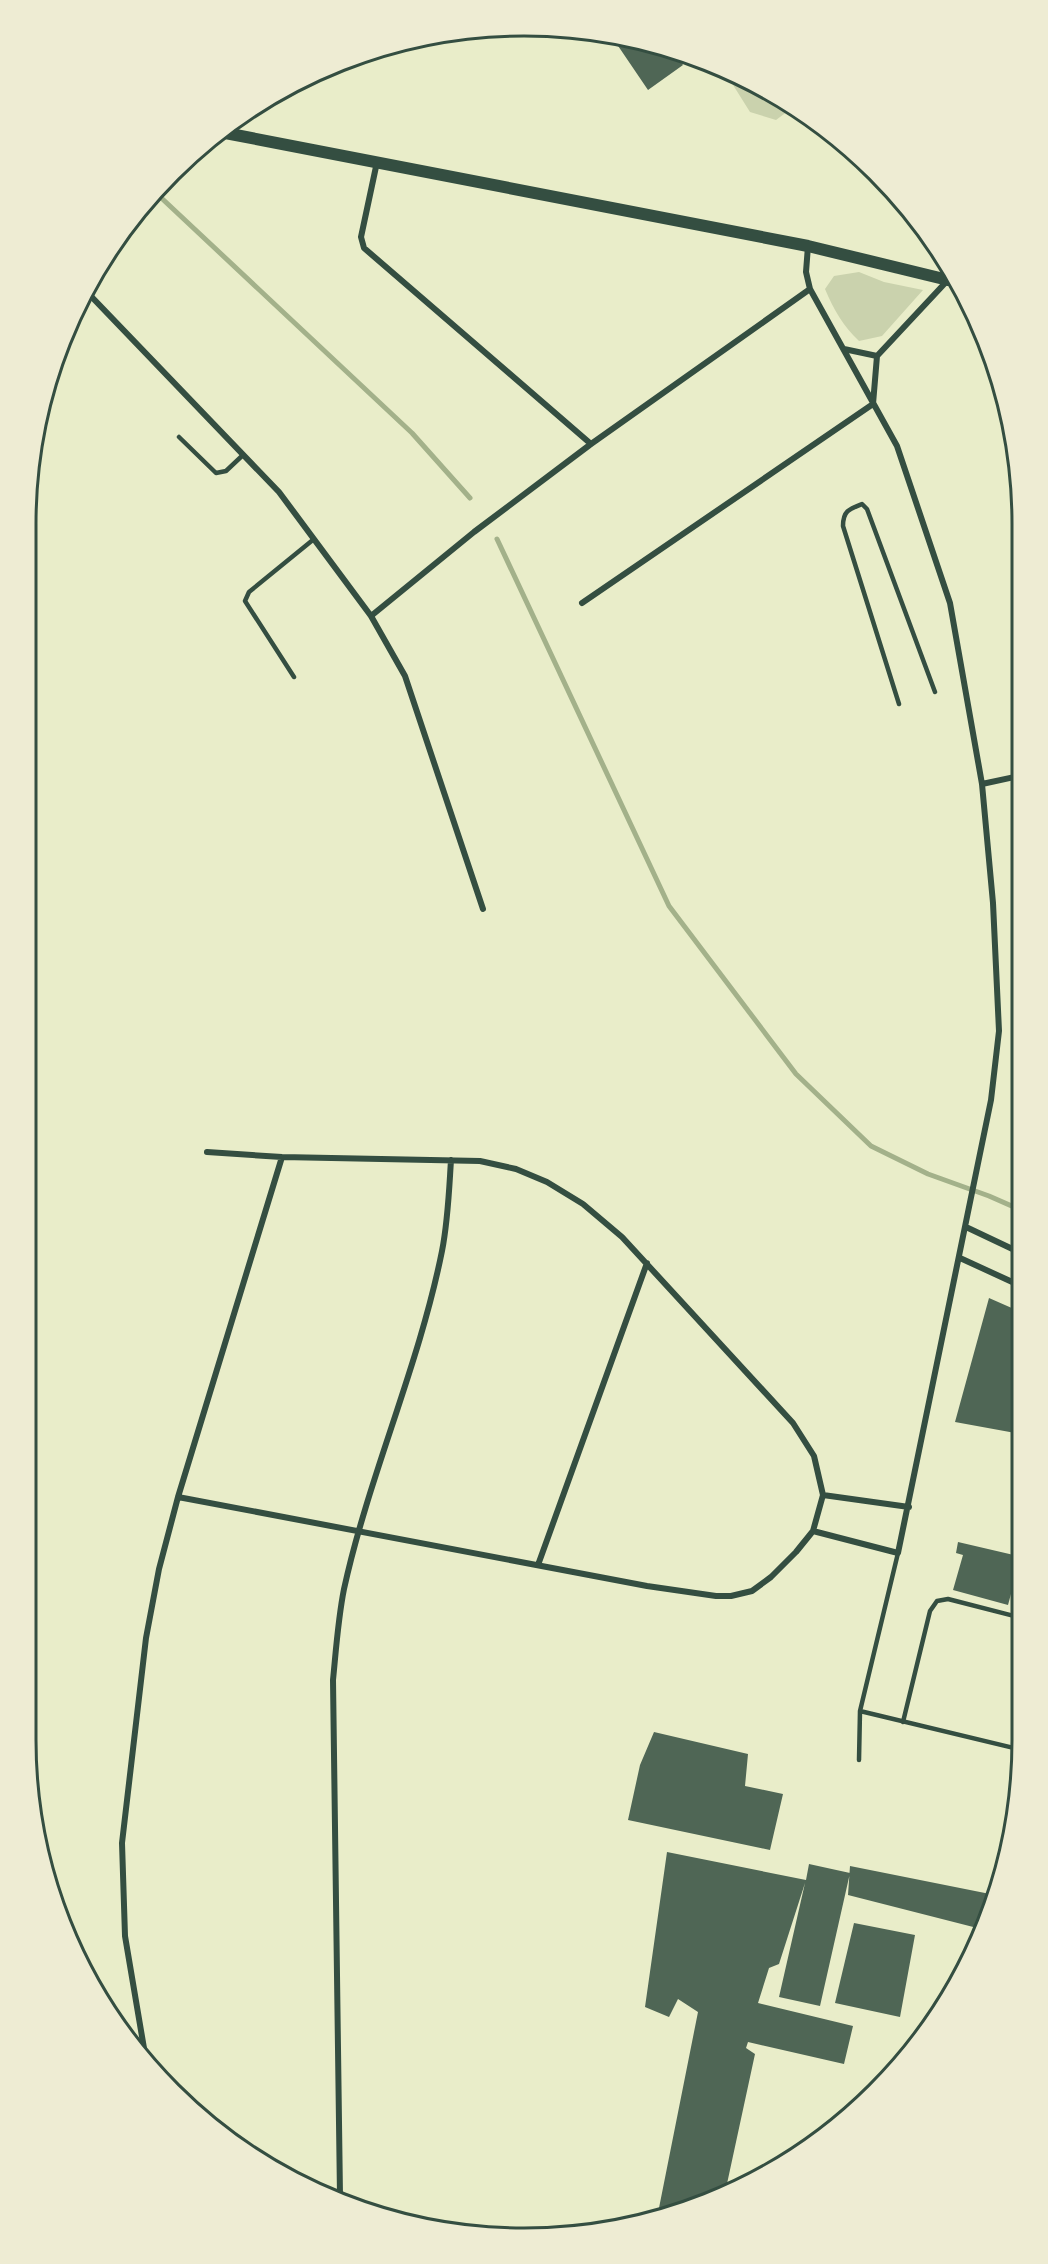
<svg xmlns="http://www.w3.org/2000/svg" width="1048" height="2264" viewBox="0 0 1048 2264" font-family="Poppins,sans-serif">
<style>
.green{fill:#cad2ad}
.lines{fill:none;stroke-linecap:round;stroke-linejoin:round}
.stream{stroke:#a3b18a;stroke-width:5}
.building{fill:#4f6655}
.service{stroke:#344e41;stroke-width:4.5}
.minor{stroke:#344e41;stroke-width:6}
.secondary{stroke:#344e41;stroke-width:12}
.rim{fill:none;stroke:#344e41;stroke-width:3}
</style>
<rect width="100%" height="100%" fill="#e9edc9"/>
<path class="green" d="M723 69V68L792 108 776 120 750 112Z
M859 272 884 282 923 290 882 336 859 341C843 326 834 310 825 289L834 276Z"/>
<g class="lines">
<path class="stream" d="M155 192 412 433 470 498
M497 539 669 906 796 1074 871 1146 928 1174 989 1196 1021 1210"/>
</g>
<path class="building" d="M610 34 621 35 673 51 683 65 648 90Z
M989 1298 1021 1312V1434L955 1422Z
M958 1542 1022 1557V1569L1018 1568 1008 1605 953 1590 963 1555 956 1553Z
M654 1732 748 1754 745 1786 783 1794 770 1850 628 1820 640 1765Z
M667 1852 806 1880 809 1864 850 1873 820 2006 779 1997 805 1883 779 1964 769 1968 758 2003 853 2026 844 2064 748 2042 746 2048 755 2054 725 2193 684 2212 657 2218 698 2012 678 1999 669 2017 645 2007Z
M850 1866 995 1895 985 1930 848 1895Z
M854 1923 915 1935 900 2017 835 2003Z"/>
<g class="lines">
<path class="service" d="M179 437 216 473 226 471 243 455
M294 677 245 601 249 592 314 539
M899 704 843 526C843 511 849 509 862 504L867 509 935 692
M860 1711 1022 1750
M903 1722 930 1611 937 1601 948 1599 1022 1618
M859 1760 860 1711 898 1553"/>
<path class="minor" d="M377 162 361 237 364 248 591 444
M808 246 806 272 810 289 897 446 950 603 982 784 993 903 999 1031 991 1100 898 1553 813 1531
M86 291 279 492 371 616 405 676 483 909
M844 349 877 356
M582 603 873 404 877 356 947 281
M371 616 474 532 591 444 810 289
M982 784 1019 776
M966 1227 1021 1253
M960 1258 1021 1286
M823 1495 909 1507
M178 1497 647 1586 716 1596H731L752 1591 771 1577 796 1552 813 1531 823 1495 814 1456 793 1423 622 1237 583 1204 547 1182 516 1169 480 1161 282 1157 207 1152
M538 1565 647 1263
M147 2066 125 1936 122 1843 146 1638 159 1569 178 1497 282 1157
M340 2196 333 1680C336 1650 338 1619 344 1589 369 1475 419 1366 442 1251 448 1221 449 1191 451 1160"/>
<path class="secondary" d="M220 132 808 246 948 280 952 276"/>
</g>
<path d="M0 0H1048V2264H0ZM524 36H524A488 488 0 0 1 1012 524V1740A488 488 0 0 1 524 2228H524A488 488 0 0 1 36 1740V524A488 488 0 0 1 524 36Z" fill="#eeecd3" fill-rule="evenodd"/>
<path class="rim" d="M524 36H524A488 488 0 0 1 1012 524V1740A488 488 0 0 1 524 2228H524A488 488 0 0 1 36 1740V524A488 488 0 0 1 524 36Z"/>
</svg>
